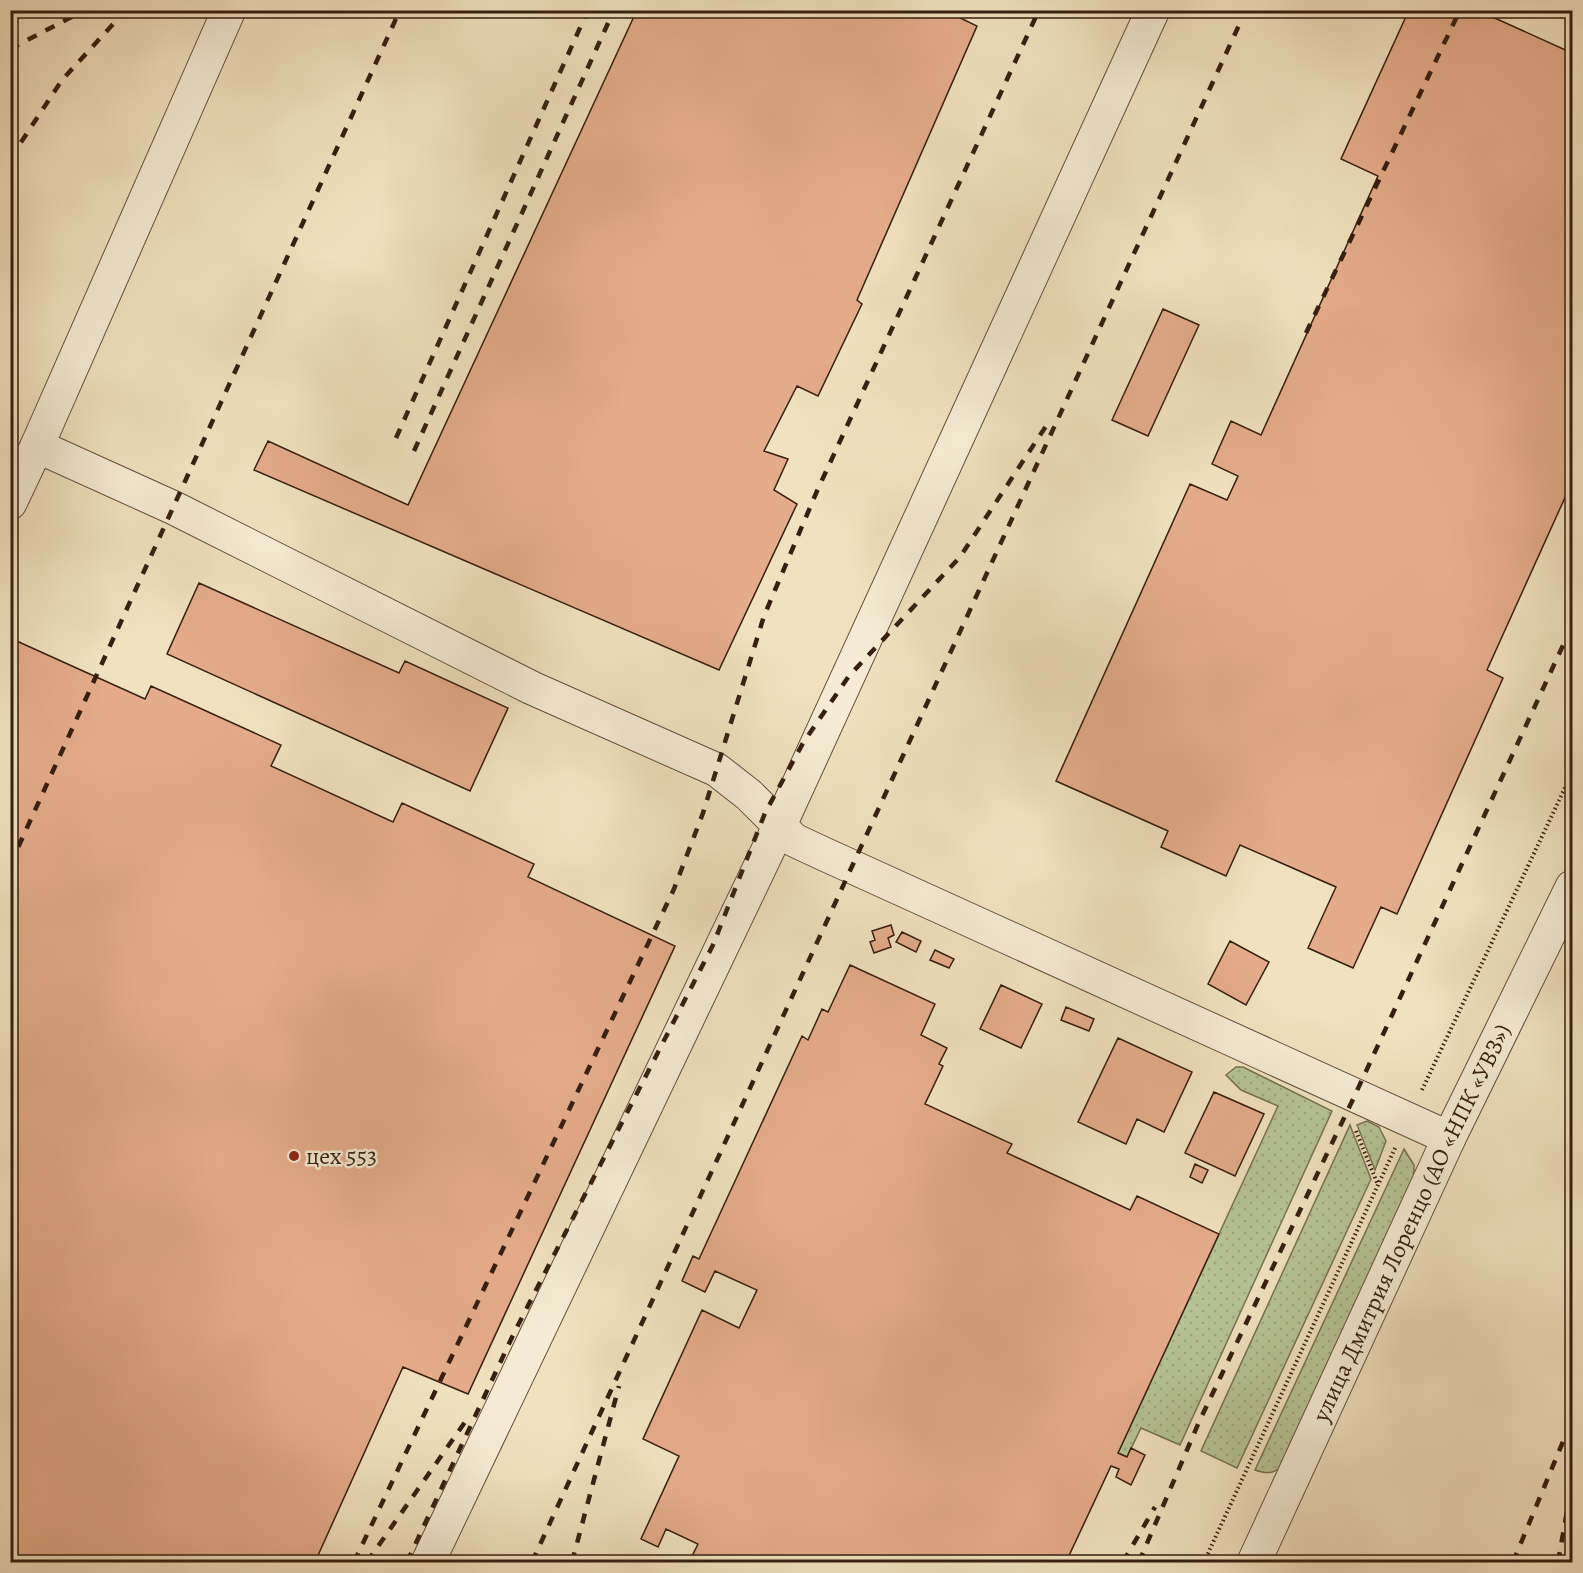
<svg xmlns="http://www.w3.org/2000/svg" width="1583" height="1573" viewBox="0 0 1583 1573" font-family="Alegreya,serif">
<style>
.grass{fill:url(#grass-dots);stroke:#767153;stroke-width:1.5}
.building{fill:#e5ac8b;stroke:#361e11;stroke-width:1.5}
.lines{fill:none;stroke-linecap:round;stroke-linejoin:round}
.minor-casing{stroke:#654f3c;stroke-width:35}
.path{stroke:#361e11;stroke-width:4;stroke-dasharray:1.5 3;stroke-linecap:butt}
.minor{stroke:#f6ecd5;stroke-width:33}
.rail{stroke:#361e11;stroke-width:4.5;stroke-dasharray:10 10;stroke-linecap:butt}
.poi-dot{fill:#8f2418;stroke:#f6ecd5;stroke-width:2}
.labels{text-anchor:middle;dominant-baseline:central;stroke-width:5;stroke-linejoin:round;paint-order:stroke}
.poi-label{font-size:24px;fill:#361e11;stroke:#f6ecd5;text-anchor:start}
.street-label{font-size:24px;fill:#361e11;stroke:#f6ecd5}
</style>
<defs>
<pattern id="grass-dots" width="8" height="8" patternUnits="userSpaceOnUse" patternTransform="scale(1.5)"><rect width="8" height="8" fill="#b6c495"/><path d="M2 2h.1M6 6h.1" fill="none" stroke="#9da87f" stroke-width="1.8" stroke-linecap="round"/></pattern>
</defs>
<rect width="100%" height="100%" fill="#f1e2bf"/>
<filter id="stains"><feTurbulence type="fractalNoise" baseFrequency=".00333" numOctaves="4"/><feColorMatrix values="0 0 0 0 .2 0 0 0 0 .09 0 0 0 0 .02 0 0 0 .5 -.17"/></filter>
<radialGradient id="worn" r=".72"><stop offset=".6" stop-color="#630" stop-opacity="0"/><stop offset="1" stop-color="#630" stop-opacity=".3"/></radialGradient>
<path class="grass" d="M1236 1067H1243L1332 1111 1180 1445 1141 1428 1127 1457 1118 1453 1278 1106 1241 1090 1226 1075Z
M1367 1121 1379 1127 1386 1141 1375 1170 1357 1125Z
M1350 1125 1371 1179 1237 1468 1201 1451Z
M1404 1149 1414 1165V1179L1283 1466C1273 1474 1267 1474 1255 1470Z"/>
<path class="building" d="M637 10H944L977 26 857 300 862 304 818 396 797 386 764 451 788 459 774 490 797 504 719 670 254 470 268 441 408 505Z
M1409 10H1477L1572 53V482L1487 670 1503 678 1397 914 1381 907 1353 968 1308 948 1336 887 1240 845 1226 876 1161 847 1168 831 1056 781 1190 484 1227 500 1238 476 1212 464 1231 421 1261 435 1378 176 1341 159Z
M1163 309 1199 325 1148 436 1112 420Z
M199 583 399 673 405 661 508 708 470 791 167 654Z
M10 638 145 699 151 686 281 745 271 766 393 822 402 803 534 864 528 877 675 946 468 1394 403 1367 315 1562H10Z
M891 925 894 935 888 938 891 947 874 953 870 942 875 940 872 931Z
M902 932 921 941 916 952 896 942Z
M1230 941 1269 962 1246 1005 1208 984Z
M935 950 954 959 949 968 930 960Z
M850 965 935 1004 921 1035 947 1048 939 1064 943 1066 925 1104 1012 1144 1007 1153 1130 1210 1137 1196 1219 1234 1118 1453 1127 1457 1131 1448 1145 1455 1131 1485 1116 1477 1119 1469 1111 1466 1066 1562H689L698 1544 666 1529 658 1547 641 1539 679 1456 643 1439 702 1310 739 1328 757 1290 715 1271 705 1292 682 1281 693 1256 699 1259 802 1036 808 1040 822 1009 828 1012Z
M1001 985 1042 1004 1021 1048 980 1029Z
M1066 1007 1094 1019 1089 1031 1061 1020Z
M1118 1038 1192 1072 1164 1132 1137 1119 1126 1144 1078 1122Z
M1214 1092 1264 1114 1235 1176 1185 1153Z
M1195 1164 1208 1170 1202 1183 1190 1177Z"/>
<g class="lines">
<defs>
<g id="minor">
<path d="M37 446 229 10"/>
<path d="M10 503 37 446 174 508 532 688 717 770 749 795 794 840 824 854 1449 1138"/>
<path d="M428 1562 779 827 1153 10"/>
<path id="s1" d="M1254 1562 1449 1138 1572 887"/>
</g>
</defs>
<use href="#minor" class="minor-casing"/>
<path class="path" d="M1422 1090 1572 773
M1356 1131 1378 1185
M1204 1562 1396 1146"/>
<use href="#minor" class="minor"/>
<path class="rail" d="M10 49 85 10
M10 159 62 80 126 10
M1306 333 1460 10
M396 438 588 10
M414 451 614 10
M10 865 400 10
M354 1562 674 889 703 813 764 616 778 583 817 491 1039 10
M367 1562 465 1422
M407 1562 514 1333 713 945 765 813 803 743 849 676 960 557 1050 420
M532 1562 1246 10
M572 1562 619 1386
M1123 1562 1155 1507
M1139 1562 1199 1422 1355 1095 1572 626
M1513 1562 1572 1420
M1558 1562 1572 1483"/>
</g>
<circle class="poi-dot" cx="294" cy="1156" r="6"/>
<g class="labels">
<g class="poi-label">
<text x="306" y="1156">цех 553</text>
</g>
<g class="street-label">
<text stroke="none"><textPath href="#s1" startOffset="374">улица Дмитрия Лоренцо (АО «НПК «УВЗ»)</textPath></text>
</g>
</g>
<rect width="1583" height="1573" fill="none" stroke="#f1e2bf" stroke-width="36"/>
<rect x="12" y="12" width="1559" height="1549" fill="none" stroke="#361e11" stroke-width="3"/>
<rect x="18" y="18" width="1547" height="1537" fill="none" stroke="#361e11" stroke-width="1.5"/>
<rect width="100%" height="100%" filter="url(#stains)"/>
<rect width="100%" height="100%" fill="url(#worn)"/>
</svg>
